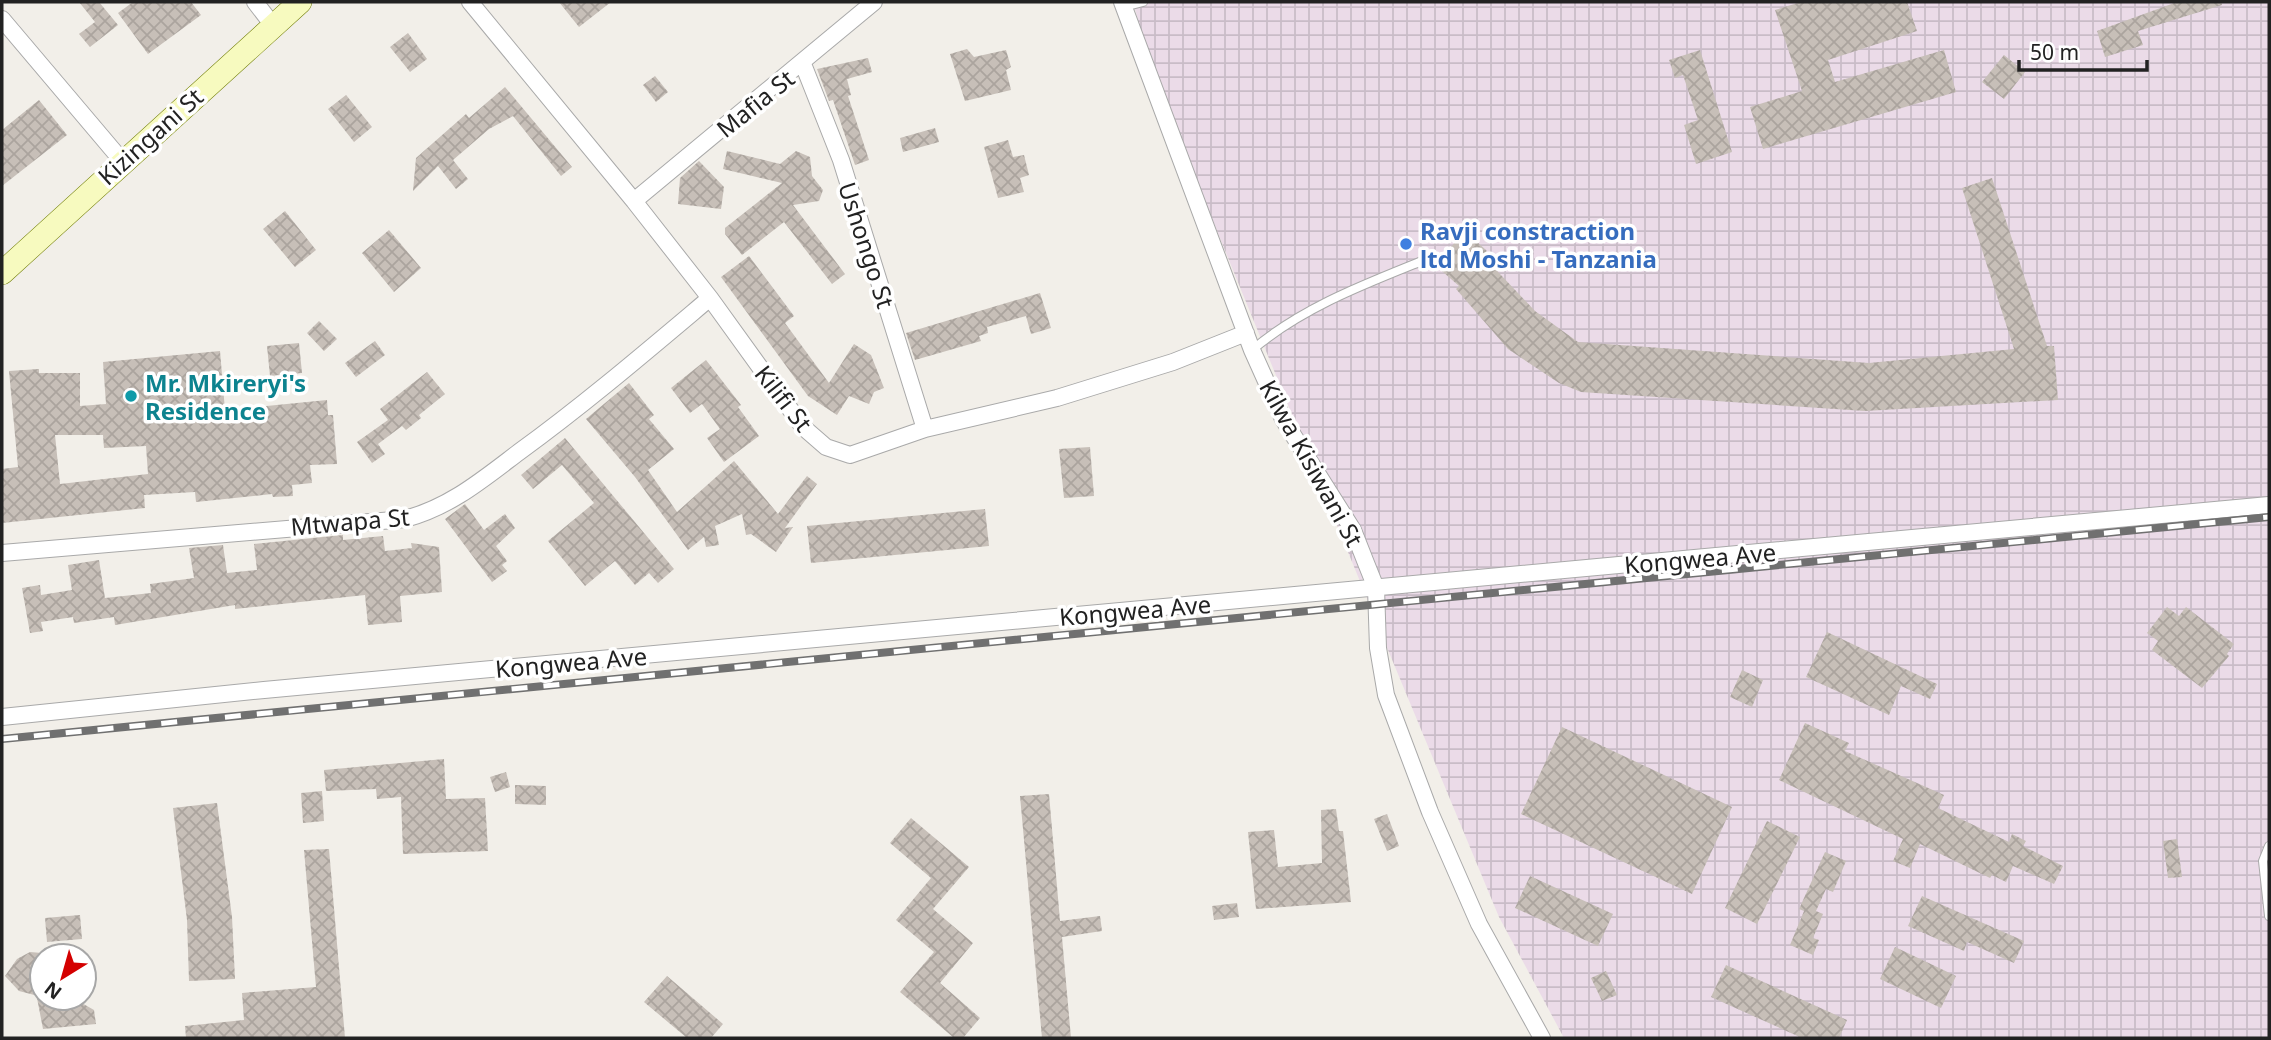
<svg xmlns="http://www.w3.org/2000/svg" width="2271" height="1040" viewBox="0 0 2271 1040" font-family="'Noto Sans',sans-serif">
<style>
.industrial{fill:url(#industrial-grid)}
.building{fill:url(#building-cross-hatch);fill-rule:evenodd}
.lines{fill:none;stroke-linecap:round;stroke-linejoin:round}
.lane-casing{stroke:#a9a9a9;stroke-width:10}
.street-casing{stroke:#a9a9a9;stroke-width:18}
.secondary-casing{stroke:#707d05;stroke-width:24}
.lane{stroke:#fff;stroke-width:8}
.street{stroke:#fff;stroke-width:16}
.secondary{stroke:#f7fabf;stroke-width:23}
.rail-casing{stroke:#707070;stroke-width:8}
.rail{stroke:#fff;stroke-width:5;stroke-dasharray:16;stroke-linecap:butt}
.shop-dot{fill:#3f7fe0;stroke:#fff;stroke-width:2.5}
.culture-dot{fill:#0f9aa8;stroke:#fff;stroke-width:2.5}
.labels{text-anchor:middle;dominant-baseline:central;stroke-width:7;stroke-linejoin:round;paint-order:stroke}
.street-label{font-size:24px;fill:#222;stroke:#fff}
.shop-label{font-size:24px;font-weight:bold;fill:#366cbe;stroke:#fff;text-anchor:start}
.culture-label{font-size:24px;font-weight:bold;fill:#0d838f;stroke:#fff;text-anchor:start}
</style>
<defs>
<pattern id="industrial-grid" width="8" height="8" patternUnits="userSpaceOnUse" patternTransform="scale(1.75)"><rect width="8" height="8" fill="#ebdbe8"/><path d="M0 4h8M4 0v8" fill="none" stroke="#c9bcc7"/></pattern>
<pattern id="building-cross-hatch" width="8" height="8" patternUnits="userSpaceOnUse" patternTransform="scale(1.75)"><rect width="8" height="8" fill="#c7bfb8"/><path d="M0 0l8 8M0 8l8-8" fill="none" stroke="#aba49e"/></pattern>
</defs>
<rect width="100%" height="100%" fill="#f2efe9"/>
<path class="industrial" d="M1133 2H2269V1038H1564L1499 917 1388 650 1153 74Z"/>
<path class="building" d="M79 2H99L118 25 90 47 79 34 95 22Z
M133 2H191L201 15 148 54 118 13Z
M559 2H611L579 27Z
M1801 2H1907L1917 31 1828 60 1835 82 1944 50 1956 92 1763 149 1750 107 1802 91 1775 10Z
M2177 2H2221L2222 5 2138 31 2143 45 2105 57 2097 31Z
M408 33 427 59 410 72 390 47Z
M967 49 974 57 1006 50 1011 67 1006 70 1011 90 965 101 950 54Z
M1700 50 1732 152 1696 164 1684 125 1698 120 1683 75 1675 78 1669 60Z
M2004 55 2025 72 2004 99 1982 82Z
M868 58 872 72 847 79 851 95 848 96 869 160 855 165 833 100 829 101 817 69Z
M655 76 668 92 656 102 643 85Z
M505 87 572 167 561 176 513 116 489 129 453 160 468 179 456 189 438 166 413 191 416 158 466 114 469 118Z
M346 95 372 127 354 142 328 109Z
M39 100 67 135 2 186V130Z
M935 128 939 142 903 152 900 138Z
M1008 140 1013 157 1024 155 1029 175 1020 178 1024 192 998 198 984 147Z
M727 151 780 164 796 151 810 157 812 176 823 190 819 201 793 205 845 274 832 284 784 222 742 255 725 234V228L782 183 723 169Z
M699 161 724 187 721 209 678 204 680 178Z
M1992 178 2047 346H2054L2058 400 1865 411 1581 392 1559 383 1508 349 1456 289 1459 286 1435 265 1465 231 1487 251 1483 256 1535 311 1578 342 1869 363 2014 349 1962 188Z
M285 211 316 250 295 267 263 229Z
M389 230 421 268 394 292 362 253Z
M749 256 794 316 785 323 829 383 854 344 871 355 884 388 874 392 869 404 849 396 837 415 808 396 721 277Z
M1040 293 1051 328 1031 334 1026 316 987 327 988 333 979 336 981 341 915 360 906 333Z
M319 321 337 339 324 351 307 333Z
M375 341 385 355 356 377 345 363Z
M299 343 302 373 270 376 267 346Z
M220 351 225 410 327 400 328 415H333L337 464 310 465 312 483 292 485 293 496 273 497 272 494 196 502 195 492 144 495 145 508 2 523V469L18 467 9 371 39 369V373H80V406L106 404 103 362ZM55 435H103L104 448 146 446 148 474 60 484Z
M706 360 741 405 738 407 759 436 724 462 707 438 720 429 702 404 690 413 671 388Z
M427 372 445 394 419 415 421 418 406 430 402 426 378 444 385 454 372 463 357 442 388 420 380 409Z
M629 383 654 415 649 419 674 449 648 470 677 512 734 461 778 514 807 476 817 484 785 528 793 527 776 552 751 534 746 535 742 514 715 526 719 545 706 547 704 537 688 550 635 477 586 419Z
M565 438 674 569 658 583 649 573 635 585 615 561 585 586 548 541 594 503 562 465 533 489 521 475Z
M1090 447 1094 496 1064 498 1059 449Z
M465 504 484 530 505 514 515 528 496 546 507 561 502 565 507 571 492 582 445 519Z
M985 509 989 546 811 563 807 526Z
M343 535V540L383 536 385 551 412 548 411 543 439 547 442 592 400 596 402 622 368 625 365 595 235 609V605L115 625 114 617 74 623 73 617 41 622 43 631 30 633 22 588 40 585 41 595 72 590 68 565 99 560 105 598 151 593 150 584 194 578 189 548 223 545 227 573 257 570 254 544Z
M2167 607 2179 616 2186 607 2234 644 2227 654 2229 656 2202 688 2152 650 2158 641 2147 633Z
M1827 632 1937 684 1930 699 1901 686 1889 715 1806 677Z
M1742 670 1763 680 1752 707 1730 697Z
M1805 723 1849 743 1845 751 1944 795 1938 808 2009 842 2012 834 2026 841 2023 846 2063 866 2054 884 2013 866 2006 882 1992 875 1990 878 1920 844 1910 868 1893 861 1903 839 1779 780Z
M1562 727 1732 807 1692 894 1521 814Z
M444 759 446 799 485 798 488 851 403 854 401 797 377 799 376 789 326 791 324 770Z
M506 772 510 787 495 792 490 777Z
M515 785 546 786V805L515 804Z
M322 791 324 821 303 823 301 793Z
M1049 794 1060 921 1100 916 1102 931 1062 937 1071 1038H1042L1020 796Z
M217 803 232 917 235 979 189 981 187 920 173 808Z
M1336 809 1339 831H1343L1351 902 1256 909 1248 832 1274 830 1278 867 1322 863 1321 810Z
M1387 814 1399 846 1387 851 1374 819Z
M911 818 969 867 933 909 973 943 940 983 980 1018 963 1038H954L900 992 934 952 896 920 931 878 890 843Z
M1767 821 1800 837 1757 924 1725 908Z
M2177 839 2182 877 2168 878 2163 841Z
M329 849 345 1038H186L185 1026 244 1020 242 993 316 987 304 850Z
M1825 852 1846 861 1833 892 1826 889 1816 911 1823 914 1813 938 1819 940 1813 955 1790 945 1804 911 1799 909Z
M1530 876 1613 914 1598 946 1515 908Z
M1922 896 2024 941 2014 963 1967 942 1964 951 1908 926Z
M1237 903 1239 917 1214 920 1212 906Z
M80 915 82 939 47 942 45 918Z
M1895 947 1956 976 1941 1008 1880 979Z
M30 952 42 953V997L19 991 5 976 17 959Z
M1726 965 1847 1020 1839 1038H1802L1711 997Z
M1606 971 1617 995 1602 1001 1591 978Z
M667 976 723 1024 711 1038H687L644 1002Z
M37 998H73L94 1010 96 1024 43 1029Z"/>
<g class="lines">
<defs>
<path id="lane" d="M1124 7 1143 2
M1252 350C1303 307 1365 284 1427 259
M2269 846 2263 861 2269 916"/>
<path id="street" d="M255 2 272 24
M470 2 634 201 710 298 803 427 826 447 850 455 925 429 1057 398 1173 362 1246 333
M1122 2 1252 350 1283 419 1353 530 1366 563 1376 588 1378 648 1386 695 1430 812 1479 924 1542 1038
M2 19 123 162
M803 64 841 160 925 429
M634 201 874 2
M2 553 405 519C450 507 482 480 519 452 585 404 647 351 710 298
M2 717 264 690 2269 505"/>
<path id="secondary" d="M2 273 300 2"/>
</defs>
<use href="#lane" class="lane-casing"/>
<use href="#street" class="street-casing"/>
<use href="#secondary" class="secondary-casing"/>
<use href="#lane" class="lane"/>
<use href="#street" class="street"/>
<use href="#secondary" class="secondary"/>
<defs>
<path id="rail" d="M2 739 2269 517"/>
</defs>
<use href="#rail" class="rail-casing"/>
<use href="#rail" class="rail"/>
</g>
<circle class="shop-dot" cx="1406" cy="244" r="7"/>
<circle class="culture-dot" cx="131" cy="396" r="7"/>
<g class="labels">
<g class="street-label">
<text transform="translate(755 103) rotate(-39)">Mafia St</text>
<text transform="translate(150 136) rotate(-42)">Kizingani St</text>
<text transform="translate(867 245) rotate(72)">Ushongo St</text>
<text transform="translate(784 398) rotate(52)">Kilifi St</text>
<text transform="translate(1312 463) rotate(61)">Kilwa Kisiwani St</text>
<text transform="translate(350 521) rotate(-5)">Mtwapa St</text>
<text transform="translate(1700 558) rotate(-5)">Kongwea Ave</text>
<text transform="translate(1135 610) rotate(-5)">Kongwea Ave</text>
<text transform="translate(571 662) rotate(-5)">Kongwea Ave</text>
</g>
<g class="shop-label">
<text x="1420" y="230">Ravji constraction<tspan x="1420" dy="28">ltd Moshi - Tanzania</tspan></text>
</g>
<g class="culture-label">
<text x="145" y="382">Mr. Mkireryi's<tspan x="145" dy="28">Residence</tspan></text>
</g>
</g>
<rect width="2271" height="1040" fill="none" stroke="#222222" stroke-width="7"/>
<g transform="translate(63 977) rotate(217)"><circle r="33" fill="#ffffff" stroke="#a7a7a7" stroke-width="2"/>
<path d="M0-5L12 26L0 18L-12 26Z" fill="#d40000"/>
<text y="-10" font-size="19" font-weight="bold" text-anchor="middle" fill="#222222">N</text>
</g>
<path d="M2019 60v10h128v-10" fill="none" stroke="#222222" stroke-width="3.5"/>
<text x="2030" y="60" font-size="21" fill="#222222" stroke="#ffffff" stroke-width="5" paint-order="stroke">50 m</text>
</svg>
